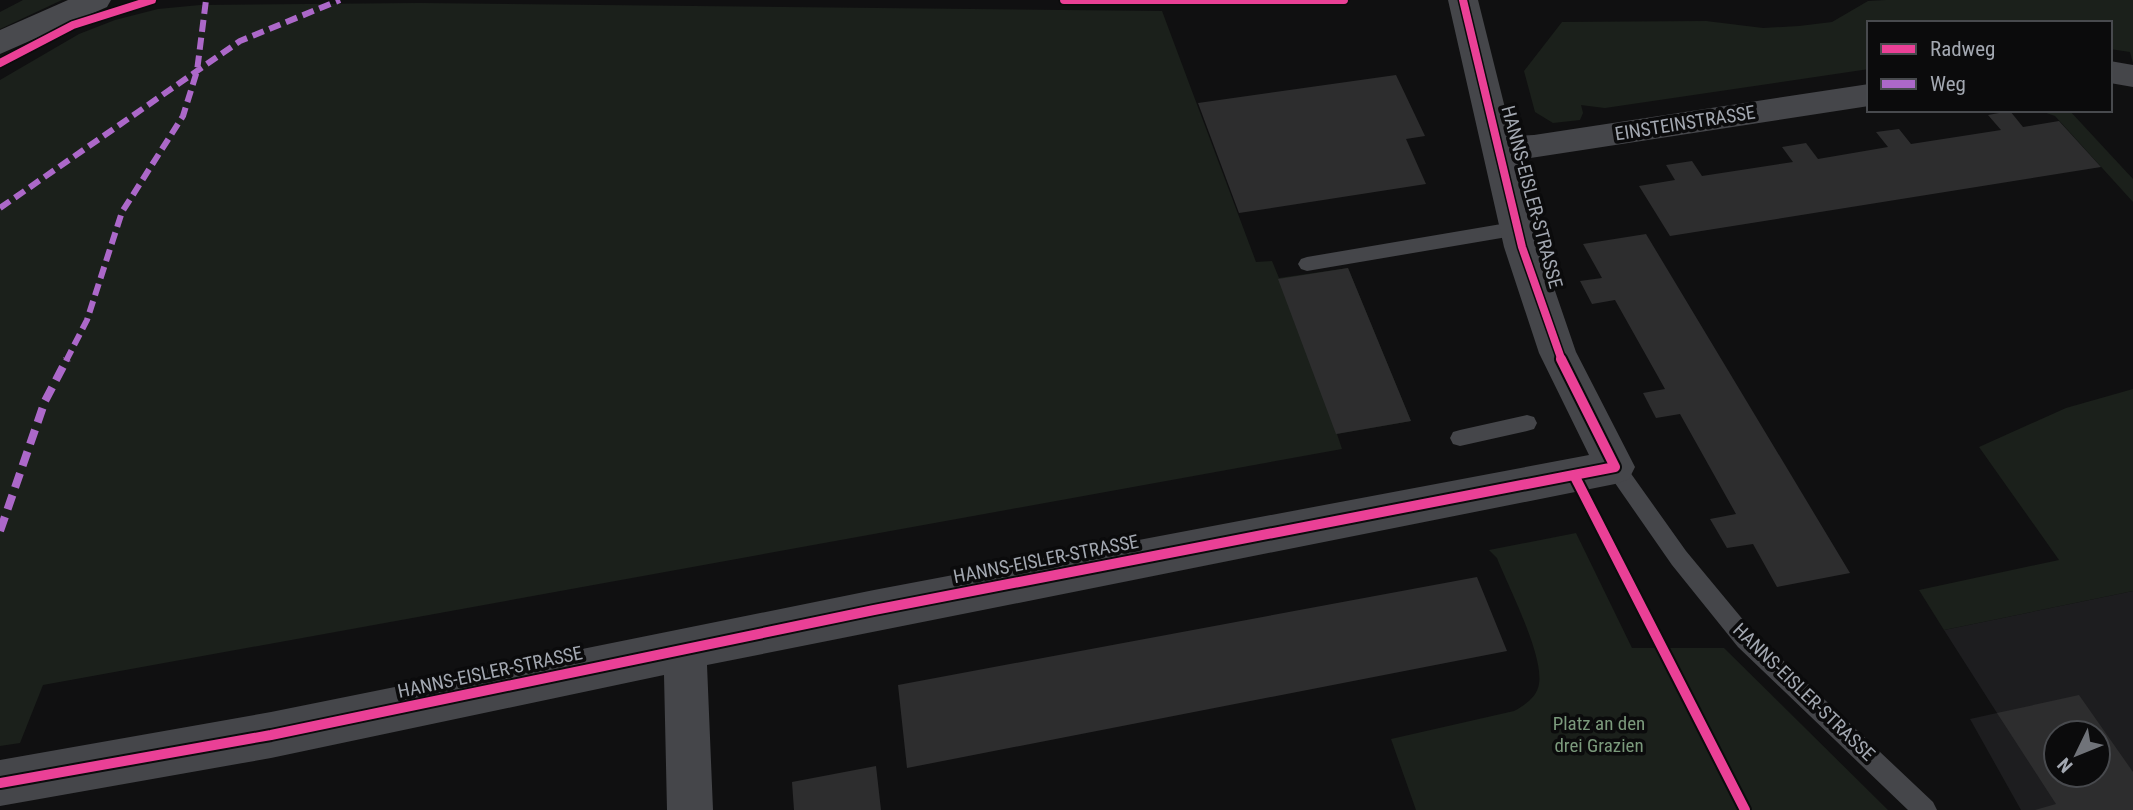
<svg xmlns="http://www.w3.org/2000/svg" width="2133" height="810" viewBox="0 0 2133 810" font-family="'Roboto Condensed',sans-serif">
<style>
.built{fill:#1d1d1f;fill-rule:evenodd}
.green{fill:#1b201b}
.building{fill:#2d2d2e;fill-rule:evenodd}
.lines{fill:none;stroke-linecap:round;stroke-linejoin:round}
.service{fill:#45464a;fill-rule:evenodd}
.minor{fill:#45464a;fill-rule:evenodd}
.secondary{fill:#494a4e;fill-rule:evenodd}
.quiet-far1{stroke:#ac68c9;stroke-width:6;stroke-dasharray:12 6;stroke-linecap:butt}
.quiet{stroke:#ac68c9;stroke-width:8;stroke-dasharray:15 8;stroke-linecap:butt}
.cycleway-far1-casing{stroke:#0b0b0c;stroke-width:11}
.cycleway-casing{stroke:#0b0b0c;stroke-width:14}
.cycleway-far1{stroke:#ea4096;stroke-width:8}
.cycleway{stroke:#ea4096;stroke-width:10}
.labels{text-anchor:middle;dominant-baseline:central;stroke-width:7;stroke-linejoin:round;paint-order:stroke}
.street-label{font-size:19px;fill:#a3a8b1;stroke:#0b0b0c}
.park-label{font-size:19px;fill:#7b9a7c;stroke:#0b0b0c}
</style>
<rect width="100%" height="100%" fill="#101011"/>
<path class="built" d="M2133 591V810H2021L1970 719 1997 713 1944 630ZM2056 733H2098V775H2056Z"/>
<path class="green" d="M23 0H62L0 29V12Z
M1886 0H2133V63L2130 52 2110 49V23H1869V69L1605 108 1581 105 1583 113 1580 120 1553 123 1535 112 1524 71 1562 22 1706 21 1763 28 1799 26 1832 22 1868 1Z
M419 3 1162 11 1256 262 1272 261 1279 278 1348 268 1411 421 1337 434 1342 449 43 685 20 743 0 746V80L79 34 115 20 158 9 200 5Z
M2038 110H2069L2133 179V202L2055 116Z
M2133 389V591L1944 630 1919 590 2059 560 1979 447 2066 408Z
M1576 533 1632 648H1724L1888 810H1416L1391 739 1514 711C1525 705 1537 697 1539 684 1544 655 1508 586 1497 558L1489 550Z"/>
<path class="building" d="M1396 75 1425 136 1406 139 1426 184 1239 213 1198 103Z
M2010 111 2023 127 2059 121 2101 167 1670 236 1639 186 1675 180 1666 165 1692 161 1702 176 1793 162 1782 147 1806 143 1818 159 1888 147 1876 132 1899 129 1911 144 2001 130 1988 115Z
M1646 234 1850 573 1777 587 1753 544 1727 548 1710 519 1736 514 1680 414 1656 418 1643 393 1665 389 1615 300 1592 304 1580 281 1602 278 1583 244Z
M1348 268 1411 421 1336 434 1278 279Z
M1477 577 1507 651 907 768 898 685Z
M2079 695 2133 772V810H2035L2056 804 1997 713ZM2056 733H2098V775H2056Z
M876 766 881 810H794L792 782Z"/>
<g class="lines">
<path class="service" d="M1519 221 1525 223 1528 228 1525 233 1519 235 1307 271 1301 269 1298 264 1301 259 1307 257Z
M1527 415 1534 417 1537 423 1534 429 1527 431 1460 446 1453 444 1450 438 1453 432 1460 430Z
M1615 458 1622 461 1686 551 1754 633 1933 802 1937 810H1908L1738 647 1672 565 1608 473 1605 467 1608 461Z"/>
<path class="minor" d="M1448 0H1478L1512 136 1534 135 1869 84V106L1518 160 1540 247 1576 352 1635 467 1629 479 1615 484 707 665 713 810H667L664 675 271 758 0 806V760L271 712 874 590 1589 455 1539 353 1504 247Z
M2110 61 2133 65V87L2110 83Z"/>
<path class="secondary" d="M68 0H111L107 7 0 54V30Z"/>
<path class="quiet-far1" d="M0 208 240 41 340 0
M66 361 87 320 122 212 183 116 197 71 206 0"/>
<path class="quiet" d="M0 531 45 401 67 359"/>
<defs>
<path id="cycleway-far1" d="M1064 0H1344
M1463 0 1522 247 1562 361
M0 63 73 25 152 0"/>
<path id="cycleway" d="M1574 475 1745 810
M0 783 271 735 874 610 1615 467 1561 359"/>
</defs>
<use href="#cycleway-far1" class="cycleway-far1-casing"/>
<use href="#cycleway" class="cycleway-casing"/>
<use href="#cycleway-far1" class="cycleway-far1"/>
<use href="#cycleway" class="cycleway"/>
</g>
<g class="labels">
<g class="street-label">
<text transform="translate(1685 123) rotate(-9)">EINSTEINSTRASSE</text>
<text transform="translate(1532 197) rotate(75)">HANNS-EISLER-STRASSE</text>
<text transform="translate(1046 559) rotate(-11)">HANNS-EISLER-STRASSE</text>
<text transform="translate(490 672) rotate(-12)">HANNS-EISLER-STRASSE</text>
<text transform="translate(1804 692) rotate(44)">HANNS-EISLER-STRASSE</text>
</g>
<g class="park-label">
<text x="1599" y="723">Platz an den<tspan x="1599" dy="22">drei Grazien</tspan></text>
</g>
</g>
<rect x="1867" y="21" width="245" height="91" fill="#0b0b0c" stroke="#484a4e" stroke-width="2"/>
<rect x="1881" y="44" width="35" height="10" fill="#ea4096" stroke="#484a4e" stroke-width="2"/>
<text x="1930" y="56" font-size="21" fill="#a3a8b1">Radweg</text>
<rect x="1881" y="79" width="35" height="10" fill="#ac68c9" stroke="#484a4e" stroke-width="2"/>
<text x="1930" y="91" font-size="21" fill="#a3a8b1">Weg</text>
<g transform="translate(2077 754) rotate(227)"><circle r="33" fill="#0b0b0c" stroke="#484a4e" stroke-width="2"/>
<path d="M0-5L12 26L0 18L-12 26Z" fill="#707379"/>
<text y="-10" font-size="19" font-weight="bold" text-anchor="middle" fill="#a3a8b1">N</text>
</g>
</svg>
